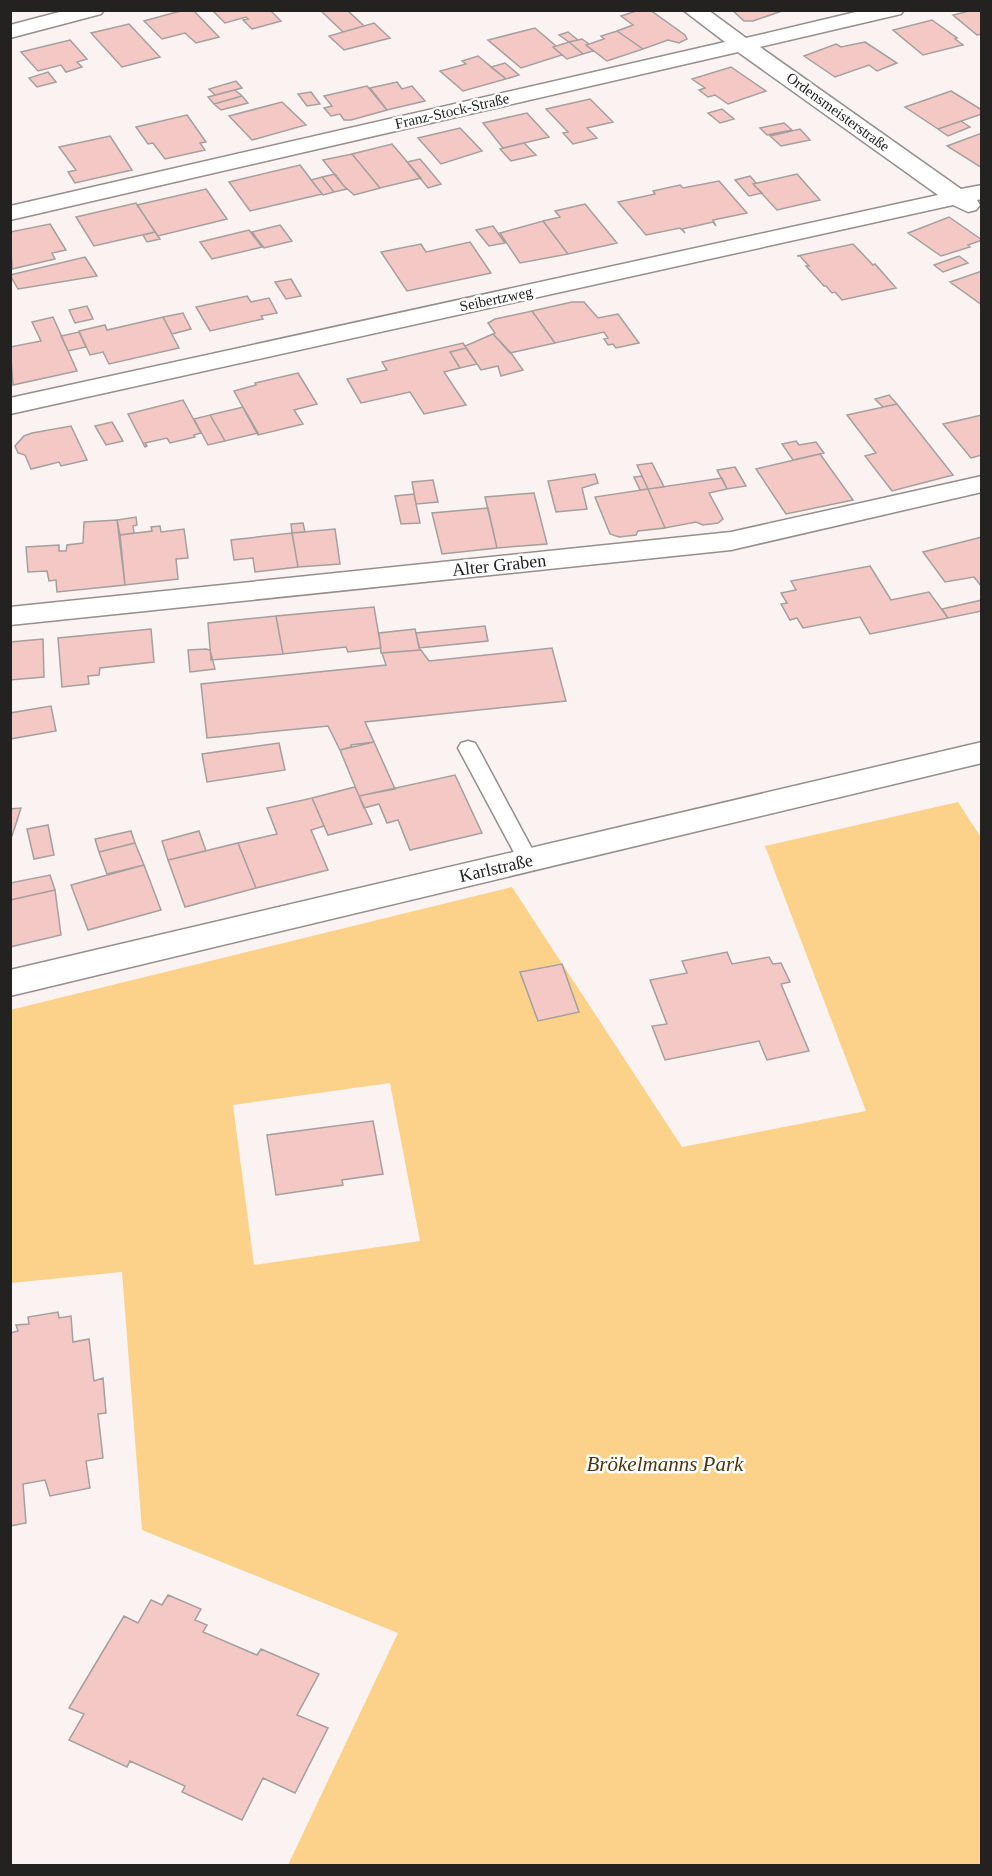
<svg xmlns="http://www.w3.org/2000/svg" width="992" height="1876" viewBox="0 0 992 1876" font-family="Georgia,serif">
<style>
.green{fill:#fcd28b;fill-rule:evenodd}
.building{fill:#f4c8c5;stroke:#a59f9e;stroke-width:1.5}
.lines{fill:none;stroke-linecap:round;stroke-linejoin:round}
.service-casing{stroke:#948e8c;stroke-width:3}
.minor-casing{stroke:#948e8c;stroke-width:3}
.service{fill:#fff;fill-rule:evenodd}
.minor{fill:#fff;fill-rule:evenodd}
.labels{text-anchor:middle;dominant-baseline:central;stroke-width:5;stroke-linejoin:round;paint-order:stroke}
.far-street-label{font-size:15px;fill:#242221;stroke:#fff}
.street-label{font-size:18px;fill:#242221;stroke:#fff}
.near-park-label{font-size:21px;font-style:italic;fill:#4b360d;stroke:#fff}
</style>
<rect width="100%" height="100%" fill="#faf3f1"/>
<path class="green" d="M958 802 982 839 981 1865H288L398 1633 142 1530 122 1272 11 1283 10 1010 512 887 682 1147 866 1111 765 846ZM390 1083 420 1241 254 1265 233 1105Z"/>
<path class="building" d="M184 10H193L219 37 196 43 185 33 162 39 144 21Z
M212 10H270L281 21 252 29 243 20 248 19 246 17 225 23Z
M320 10H347L364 26 343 32Z
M639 10H650L685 35 687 39 679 43 668 40 643 49 617 31 633 25 621 16Z
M732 10H785L753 21H744Z
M973 10H982V34L977 35 953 15Z
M932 20 957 38 955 39 963 45 923 55 893 30Z
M374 23 390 38 344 50 329 36Z
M129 24 160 57 122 67 91 33Z
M535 28 556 46 553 47 562 55 521 68 488 40Z
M617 31 643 49 607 61 586 45 604 39 601 36Z
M568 32 578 40 569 42 559 35Z
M582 39 589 44 586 45 593 51 583 54 569 42Z
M70 40 87 59 77 62 82 67 66 72 61 65 38 71 21 52Z
M569 42 583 54 567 59 553 47Z
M865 42 897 63 877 71 869 65 835 77 804 56 836 44 841 47Z
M478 56 506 79 463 91 440 71 466 64 462 61Z
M505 63 519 75 506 79 491 67Z
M731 67 766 91 728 104 715 95 708 97 699 90 705 88 692 79Z
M48 72 56 82 37 87 29 78Z
M236 81 242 88 215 95 209 89Z
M397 82 402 89 412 86 425 101 387 110 370 88Z
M367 86 387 110 351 120H344L340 114 331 116 324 108 332 106 324 96Z
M235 90 242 96 214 104 208 97Z
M951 91 982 110V114L938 129 905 107Z
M311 92 320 104 307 106 298 94Z
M242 96 248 103 221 110 214 104Z
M590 99 613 122 587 128 597 138 573 144 563 133 568 132 546 109Z
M282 102 306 125 252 140 229 116Z
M722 109 734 119 720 123 708 113Z
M527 113 549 137 503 148 483 123Z
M187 115 206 142 200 143 205 150 165 159 153 143 148 144 136 127Z
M961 121 970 127 948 136 938 129Z
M784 123 792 130 767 135 760 128Z
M460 128 482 151 441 164 418 138Z
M800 129 810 140 781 146 770 136Z
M982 133V168L947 146Z
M110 136 132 170 75 183 68 172 76 170 59 147Z
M524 143 536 155 511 161 500 149Z
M392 144 421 178 380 188 352 154Z
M352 154 380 188 354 195 343 185 323 160Z
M420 159 441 184 428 188 407 162Z
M300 165 322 194 250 211 229 182Z
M335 174 343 185 347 189 334 192 322 177Z
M797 174 820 200 777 210 753 184Z
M750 176 756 183 753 184 762 193 749 196 735 180Z
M322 177 334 192 323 195 311 180Z
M719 181 747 213 713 220 716 226 713 222 682 229 685 233 680 228 646 235 618 202 655 194 653 191 680 185 683 188Z
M206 189 227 219 158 236 137 205Z
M136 203 155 232 94 246 76 217Z
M585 204 617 243 568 254 543 221 560 217 555 211Z
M949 217 982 240 968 245 970 247 941 256 908 233Z
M543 221 568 254 520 263 500 233Z
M50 224 66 250 52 253 55 259 12 269 10 232Z
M280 225 292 241 264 248 252 232Z
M493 226 505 243 489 246 476 230Z
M249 230 262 247 212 259 200 242Z
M155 232 160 239 147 242 143 235Z
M470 242 491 273 407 291 381 252 421 244 426 252Z
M853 244 873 265 875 264 896 288 842 300 835 292 832 293 826 286H824L806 266H809L800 256H797Z
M959 256 968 263 943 272 934 265Z
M85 257 97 276 18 289 10 275Z
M982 271V305L950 282Z
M291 279 301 296 286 299 275 282Z
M247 296 251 302 269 298 277 313 261 316 263 319 210 331 196 307Z
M572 302H584L598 318 618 314 639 343 616 348 613 344 608 345 604 339 608 338 604 332 555 343 532 311Z
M87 306 93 319 75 323 69 310Z
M532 311 555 343 510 353 493 334 495 333 488 323 495 319Z
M183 313 191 329 172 334 163 317Z
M53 317 77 371 13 385 10 347 41 341 32 322Z
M163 317 179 348 109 364 103 352 90 355 79 331 105 325 107 330Z
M79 332 86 347 68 351 61 336Z
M493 334 511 353 523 370 501 376 498 366 481 370 465 346Z
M463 343 466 348 450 352 460 368 444 372 466 405 424 414 410 392 361 403 347 379 387 370 382 362Z
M466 348 477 364 460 368 450 352Z
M298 373 317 404 294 410 303 424 258 435 234 391 256 385 255 383Z
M889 395 897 404 883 407 875 399Z
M183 400 201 433 194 435 195 437 170 443 167 438 145 443 147 446 145 447 128 414Z
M897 404 953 475 892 491 865 456 876 453 847 415Z
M243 407 258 433 225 441 210 415Z
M210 415 225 441 208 445 194 419Z
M982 415V455L971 458 943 424Z
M112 422 123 441 106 445 95 426Z
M71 426 87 460 61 466 59 462 31 469 25 455 18 453 15 446 24 436 32 433Z
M796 441 799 445 816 442 824 453 793 460 782 444Z
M820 454 853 500 786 514 756 469Z
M652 463 664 487 648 489 637 465Z
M735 467 746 486 727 489 717 470Z
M595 474 598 483 582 488 587 509 556 512 548 481Z
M642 476 648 489 640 490 634 477Z
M722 478 727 489 709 493 723 519 718 523 703 525 696 522 665 528 648 489Z
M433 480 438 502 416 504 412 482Z
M648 489 665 528 638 531 636 535 619 537 610 534 595 497Z
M534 493 547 544 497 548 485 497Z
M414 494 420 523 401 524 395 496Z
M488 508 497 548 442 554 432 513Z
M136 517 137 525 133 526 134 533 120 535 117 520Z
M117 520 125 585 57 592 56 580 49 581 47 571 28 572 26 547 59 545V551H66L67 545 83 543 84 522Z
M303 523 305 532 292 533 291 524Z
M160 526 161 532 184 529 188 558 176 559 178 579 125 585 120 535 152 531 151 527Z
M335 529 340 564 298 567 292 533Z
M292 533 298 567 255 572 253 558 234 560 231 540Z
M982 537V587L974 577 945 582 923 552Z
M870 566 891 600 929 592 948 618 870 634 860 617 803 628 797 618 790 620 781 604 787 603 781 593 796 590 791 581Z
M982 600V611L948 618 942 609Z
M374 607 381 648 348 652 346 647 283 654 276 616Z
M276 616 283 654 211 660 208 623Z
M485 626 488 641 419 648 416 633Z
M151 629 154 662 100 668 99 675 88 676 89 684 62 687 58 638Z
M415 629 420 650 381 653 379 633Z
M43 639 44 677 10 680V642Z
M552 648 566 701 365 722 374 742 351 745V747L340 750 328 726 207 738 201 684 386 665 382 653 421 650 429 661Z
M206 649 210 650 215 669 190 672 188 650Z
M51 706 56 731 10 739V713Z
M374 742 395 789 359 796 340 750Z
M279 743 285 770 207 782 202 754Z
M455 775 482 833 410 850 398 820 387 823 379 804 364 808 359 796Z
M355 787 372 824 328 835 312 798Z
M312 798 324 826 311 830 328 870 256 888 238 843 277 834 267 808Z
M21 808 12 836H10V809Z
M48 825 54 855 34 859 27 829Z
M131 831 135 843 99 852 95 839Z
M199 831 206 851 168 860 162 841Z
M135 843 144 865 107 874 99 852Z
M238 843 256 888 185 907 168 860Z
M144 865 161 910 88 930 71 885Z
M50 875 55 890 10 900V883Z
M55 890 61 935 10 947V900Z
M727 952 732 964 769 957 773 964 781 963 790 982 781 984 809 1051 767 1060 759 1041 665 1060 652 1026 667 1024 650 980 687 973 682 961Z
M562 964 579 1012 538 1021 520 972Z
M373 1121 383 1174 342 1180 343 1185 276 1195 267 1135Z
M58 1312 59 1318 71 1316 73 1342 89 1339 94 1381 103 1378 106 1413 98 1414 103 1458 86 1461 90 1488 50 1496 45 1480 23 1484 26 1523 10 1526V1333L18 1331 16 1325 29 1324 28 1317Z
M168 1595 201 1609 195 1620 207 1625 203 1632 257 1655 261 1649 319 1674 297 1715 328 1728 295 1793 263 1778 242 1820 182 1792 185 1786 130 1761 127 1767 69 1740 84 1714 69 1708 124 1616 138 1623 151 1600 162 1605Z"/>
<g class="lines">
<defs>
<path id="service" d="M468 741 475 743 478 748 538 860 535 865 528 867 521 865 518 860 458 748 461 743Z"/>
<path id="minor" d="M67 10H104L101 14 10 38V25Z
M683 10H708L746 38 864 10H904L901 14 760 47 961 189 982 185V199L977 200 980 205 976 210 968 212 953 205 10 414V398L938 195 738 52 10 220V206L725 42Z
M982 476V492L731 550 10 625V607L731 532Z
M982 742V763L10 996V970Z"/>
</defs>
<use href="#service" class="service-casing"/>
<use href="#minor" class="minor-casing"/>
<use href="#service" class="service"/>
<use href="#minor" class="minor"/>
</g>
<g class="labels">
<g class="far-street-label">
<text transform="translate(452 111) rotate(-13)">Franz-Stock-Straße</text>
<text transform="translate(838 112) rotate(36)">Ordensmeisterstraße</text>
<text transform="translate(496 299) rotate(-12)">Seibertzweg</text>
</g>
<g class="street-label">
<text transform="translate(499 565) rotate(-6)">Alter Graben</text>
<text transform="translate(496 868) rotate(-13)">Karlstraße</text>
</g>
<g class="near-park-label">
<text x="665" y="1464">Brökelmanns Park</text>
</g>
</g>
<rect width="992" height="1876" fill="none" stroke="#242221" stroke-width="24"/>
</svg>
